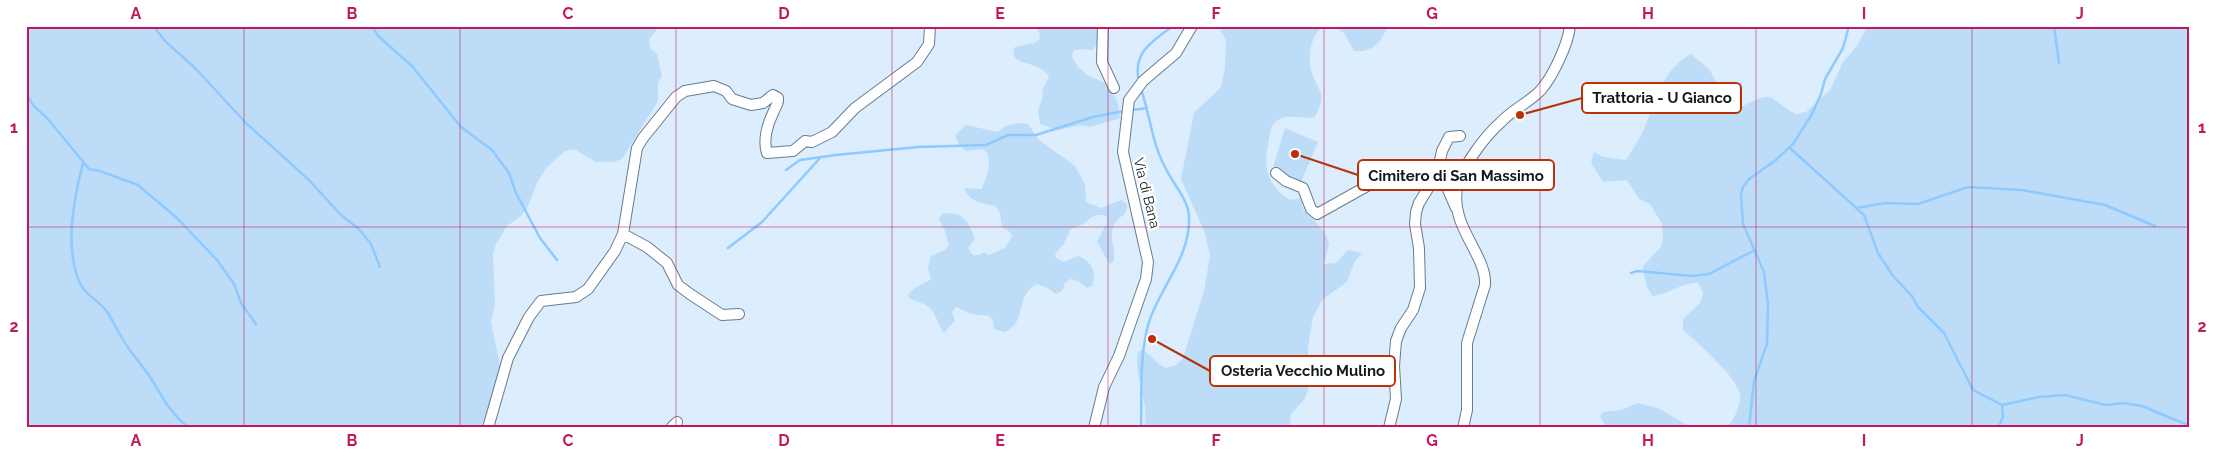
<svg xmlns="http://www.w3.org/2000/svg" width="2216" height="454" viewBox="0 0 2216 454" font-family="Raleway,sans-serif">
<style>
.green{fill:#bddcf8}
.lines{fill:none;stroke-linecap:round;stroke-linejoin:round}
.stream{stroke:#8ecafd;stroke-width:2.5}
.street-casing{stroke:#687c8d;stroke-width:12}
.street{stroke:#fff;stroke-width:10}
.grid{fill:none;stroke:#c2185b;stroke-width:1;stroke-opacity:0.55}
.labels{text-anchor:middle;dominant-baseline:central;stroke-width:5;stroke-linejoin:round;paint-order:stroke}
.street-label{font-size:14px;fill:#11191f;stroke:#fff}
.leader{fill:none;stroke:#bb3107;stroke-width:2}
.callout-dot{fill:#bb3107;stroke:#fff;stroke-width:2}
.callout{fill:#fff;stroke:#bb3107;stroke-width:2}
.callout-label{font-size:15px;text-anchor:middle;font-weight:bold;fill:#11191f}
.neatline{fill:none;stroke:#c2185b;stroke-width:2}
.grid-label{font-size:16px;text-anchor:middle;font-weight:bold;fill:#c2185b}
</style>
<rect width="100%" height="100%" fill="#dcedfd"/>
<path class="green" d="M26 26H660L649 39 650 48 657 54 662 76 658 83V101L622 159 614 162H596L574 149 565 151 546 168 537 183 527 208 521 216 507 226 496 244 493 253 495 304 491 322 500 366 490 406 480 428H26Z
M1035 26H1098V44L1092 50 1081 49 1073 51 1072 57 1078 67 1087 75 1105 83 1117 100 1120 118 1090 127 1081 125 1058 130 1040 124 1038 110 1043 96 1042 91 1049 77C1041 61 1017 67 1013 53L1015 47 1034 43 1039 40 1040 34Z
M1218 26H1324C1309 36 1307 60 1313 76 1315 82 1319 88 1321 94 1323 101 1318 110 1315 117 1303 120 1287 113 1278 120 1271 124 1270 133 1269 140 1263 167 1266 185 1290 200L1301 198 1303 209 1324 231 1329 243 1324 264 1336 263 1348 250 1362 253 1354 263 1347 282 1323 299 1313 317 1308 347V390L1304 400 1291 414 1290 428H1144C1151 405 1133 376 1138 352L1142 350C1152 355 1156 364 1166 368L1176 365 1183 358 1204 291 1210 256 1205 233 1181 179 1194 113 1221 87 1225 68 1226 40Z
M1335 26H1388C1381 42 1373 53 1354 51L1344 33Z
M1868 26H2190V428H1706L1730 424C1735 417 1741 404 1740 395 1739 379 1696 341 1683 330V319L1700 303 1703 293 1698 283C1680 283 1670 294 1652 296L1646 285 1643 266 1661 247 1663 235 1662 224 1650 204 1639 199 1627 180 1603 182 1591 163 1594 152 1603 157 1626 160C1632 150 1639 140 1644 129 1655 103 1663 68 1691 54L1709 69 1720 89 1741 107C1778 88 1765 98 1796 114L1806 112 1830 90 1843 62 1856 47Z
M1019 123 1028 124 1039 140 1075 166 1085 184 1086 202 1101 208 1121 200 1126 203C1131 214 1118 216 1114 225 1108 238 1116 248 1114 260L1112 263H1109L1097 242 1107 222V217C1096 211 1091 218 1083 224 1079 226 1075 227 1071 229L1063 245 1055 254 1056 258 1064 262 1078 256C1092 262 1097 271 1092 286L1087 288 1078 281 1070 279 1065 283 1062 291 1056 294 1046 287 1036 284C1014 298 1028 321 1005 332L994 329 993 320 989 316 972 314 956 307 952 312 955 320 944 333C931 311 937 307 910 299L908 296C911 287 924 285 931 279L928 267 931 256 945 250 949 245 945 231 939 219 942 214C961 209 970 223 975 239L968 248 973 255H979L984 252 989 255 1005 248 1012 237 1010 232 1002 227 1000 213 995 206C985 204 966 201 965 188L982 189C986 178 995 157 983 149L966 151 959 145 955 135 966 125 998 132 1006 126Z
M1285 128 1318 142 1301 182 1296 184 1273 167Z
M1638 403 1660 409 1685 424 1697 428H1607L1600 417 1603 412 1621 410Z"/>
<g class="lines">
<path class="stream" d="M153 26 166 42 195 68 246 123 309 180 341 215 359 229 371 244 380 267
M372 26 378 36 412 66 461 127 492 150 509 173 516 193 540 238 557 260
M2054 26 2059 63
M1139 82C1132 53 1152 41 1173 26
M1141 89C1150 115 1152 144 1166 169 1173 184 1188 199 1189 216 1191 257 1160 287 1149 322 1139 355 1142 393 1141 428
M26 94 34 106 48 119 89 169 100 171 138 185 177 218 217 260 234 284 241 303 256 324
M1132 110 1147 108
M1790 148 1864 215 1878 253 1893 276 1912 296 1918 307 1944 333 1973 390 2002 405 2003 417 1998 428
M83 163C74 198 65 243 78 279 84 295 99 300 108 313 115 325 121 338 129 349 137 360 145 369 152 380 165 401 169 411 189 428
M786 170 800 160 836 155 918 147 986 145 1008 135H1036L1093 117 1124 111
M1856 208 1885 203 1918 204 1968 187 2022 190 2105 205 2155 226
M728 248 762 222 820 158
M1631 273 1637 271 1692 276 1709 274 1755 250
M2002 405 2039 397 2065 395 2106 405 2123 403 2142 406 2190 426
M1749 428 1754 381 1767 344 1768 304 1764 272 1743 224 1741 194 1743 187 1749 179 1776 160 1793 144 1812 114 1821 94 1825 79 1843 48 1849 26"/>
<defs>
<path id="street" d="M1103 26 1102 62 1114 88
M1276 173 1286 181 1303 188 1311 209 1317 214 1369 185 1430 184
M1428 187 1434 183 1442 182 1446 185 1456 208
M623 234 647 247 667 263 678 285 690 294 722 315 739 314
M488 428 508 358 529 317 541 301 576 297 588 289 615 251 623 234 637 148 643 138 676 97 685 91 714 86 726 91 732 99 751 105 763 103 773 95 778 98C779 104 775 107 773 113 767 125 763 141 767 153L793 151 805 141 812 142 832 132 855 108 917 62 929 44 930 26
M671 428 677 422
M1094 428 1104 387 1119 356 1146 279 1148 262 1123 152 1129 100 1143 81 1176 53 1192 26
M1389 428 1396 399 1394 366 1396 341 1401 328 1413 310 1420 288 1419 248 1415 224 1416 212 1419 203 1437 174 1442 151 1449 137 1460 136
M1463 428 1467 410V343L1485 285C1487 255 1450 227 1457 188 1461 168 1485 136 1501 122 1512 110 1528 103 1540 91 1552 78 1568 45 1570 26"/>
</defs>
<use href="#street" class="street-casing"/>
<use href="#street" class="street"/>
</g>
<path class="grid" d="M244 26V428M460 26V428M676 26V428M892 26V428M1108 26V428M1324 26V428M1540 26V428M1756 26V428M1972 26V428M26 227H2190"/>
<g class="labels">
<g class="street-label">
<text transform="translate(1147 193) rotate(76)">Via di Bana</text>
</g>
</g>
<path class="leader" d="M1520 115L1582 98M1295 154L1358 175M1152 339L1210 371"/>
<g class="callout-dot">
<circle cx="1520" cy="115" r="5"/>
<circle cx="1295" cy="154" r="5"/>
<circle cx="1152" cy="339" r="5"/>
</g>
<g class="callout">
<rect x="1582" y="83" width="159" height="30" rx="5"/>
<rect x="1358" y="160" width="196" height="30" rx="5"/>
<rect x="1210" y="356" width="185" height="30" rx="5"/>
</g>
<g class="callout-label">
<text x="1662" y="103">Trattoria - U Gianco</text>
<text x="1456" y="181">Cimitero di San Massimo</text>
<text x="1303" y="376">Osteria Vecchio Mulino</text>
</g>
<rect width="2216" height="454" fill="none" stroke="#ffffff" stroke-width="55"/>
<rect x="28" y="28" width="2160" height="398" class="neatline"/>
<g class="grid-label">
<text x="136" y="19">A</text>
<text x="352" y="19">B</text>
<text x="568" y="19">C</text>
<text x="784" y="19">D</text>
<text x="1000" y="19">E</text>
<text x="1216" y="19">F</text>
<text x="1432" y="19">G</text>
<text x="1648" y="19">H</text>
<text x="1864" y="19">I</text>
<text x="2080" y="19">J</text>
<text x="14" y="133">1</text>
<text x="2202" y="133">1</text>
<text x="14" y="332">2</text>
<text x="2202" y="332">2</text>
<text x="136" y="446">A</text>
<text x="352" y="446">B</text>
<text x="568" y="446">C</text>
<text x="784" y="446">D</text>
<text x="1000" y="446">E</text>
<text x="1216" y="446">F</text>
<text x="1432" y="446">G</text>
<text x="1648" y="446">H</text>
<text x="1864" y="446">I</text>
<text x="2080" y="446">J</text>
</g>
</svg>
